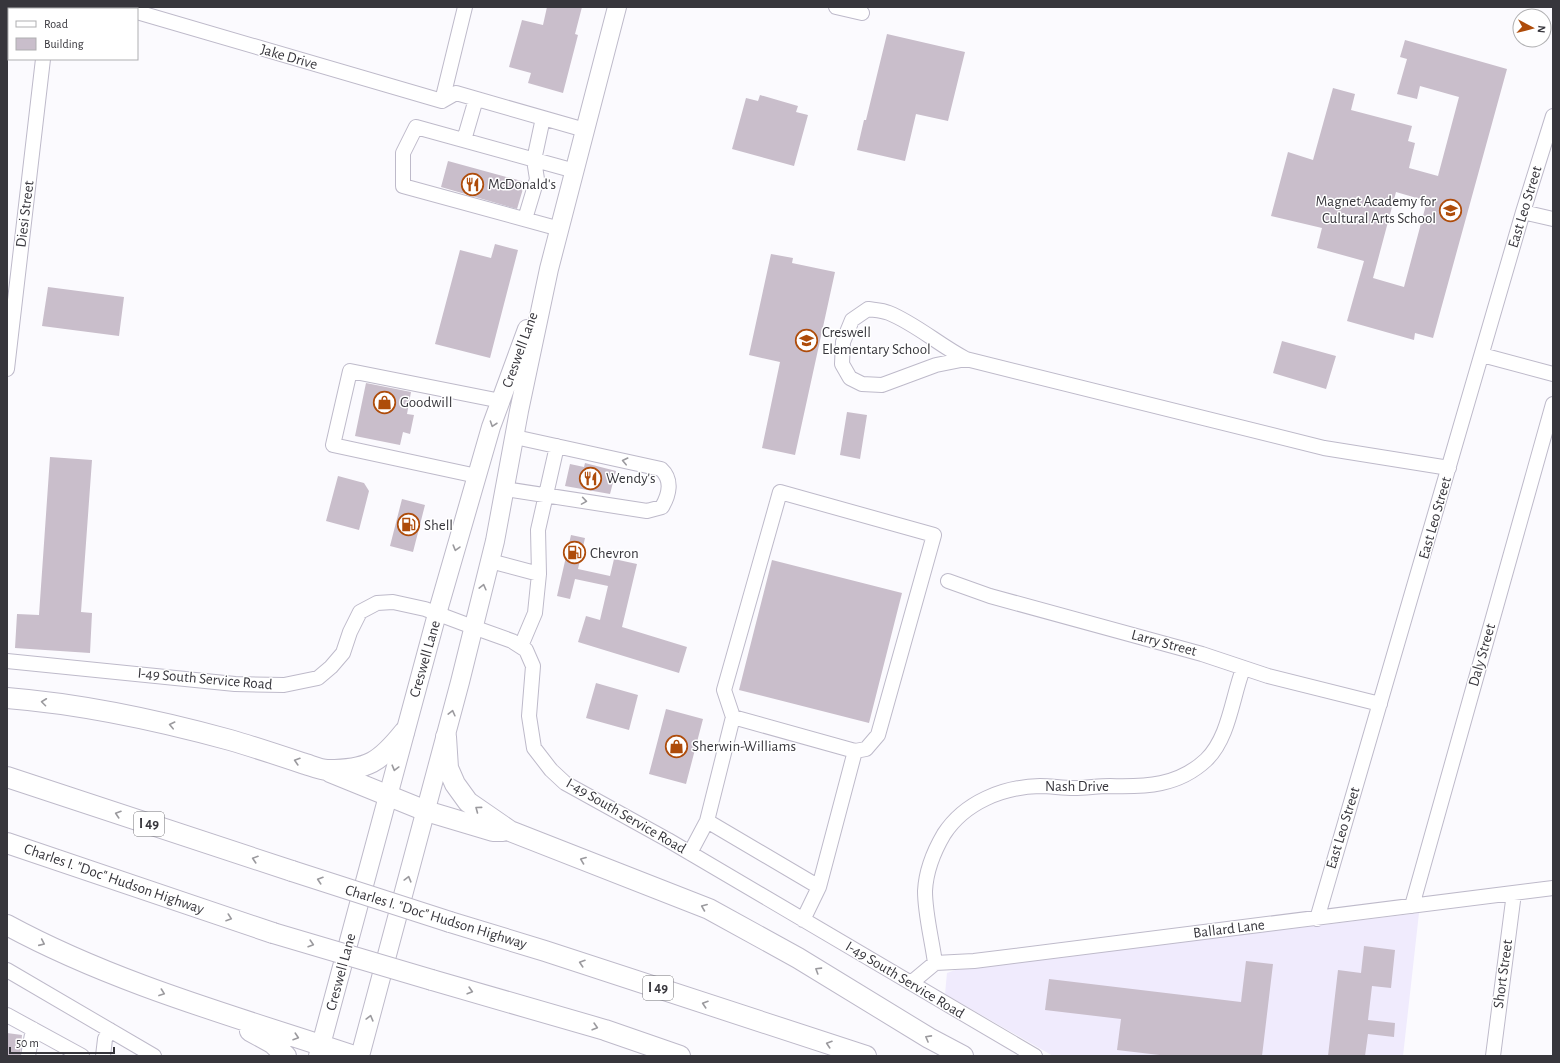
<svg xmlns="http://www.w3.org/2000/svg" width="1560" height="1063" viewBox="0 0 1560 1063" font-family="'Alegreya Sans',sans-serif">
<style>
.built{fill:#f0ebfd}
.building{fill:#c9becb;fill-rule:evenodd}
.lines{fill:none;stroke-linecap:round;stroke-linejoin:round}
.minor-casing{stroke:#bebaca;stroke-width:16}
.major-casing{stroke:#bebaca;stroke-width:20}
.highway-casing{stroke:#bebaca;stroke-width:22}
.minor{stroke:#fff;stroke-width:14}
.major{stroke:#fff;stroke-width:18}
.highway{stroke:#fff;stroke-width:20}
.highway-bridge-casing{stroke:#bebaca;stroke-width:22;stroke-linecap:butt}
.highway-bridge{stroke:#fff;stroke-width:20}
.oneway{stroke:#9b9a9e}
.labels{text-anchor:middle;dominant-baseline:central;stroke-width:3;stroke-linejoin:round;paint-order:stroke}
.shield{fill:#fff;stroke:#737276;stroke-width:1}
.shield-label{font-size:14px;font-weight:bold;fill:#37363c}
.street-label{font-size:15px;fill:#37363c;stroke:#fff}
.poi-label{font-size:15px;fill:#37363c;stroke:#fff;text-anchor:start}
</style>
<rect width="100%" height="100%" fill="#fbfafe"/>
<path class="built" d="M1419 913 1403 1056H1053L945 994 947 973 955 970Z"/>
<path class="building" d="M547 7H582L575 34 578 35 563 93 528 83 531 73 509 67 522 20 543 25Z
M887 34 965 52 948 121 916 114 905 161 857 150 864 120H866Z
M1405 40 1507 69 1433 338 1415 333 1414 340 1347 321 1364 261 1317 248 1322 228 1271 216 1288 152 1313 160 1333 88 1355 94 1351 110 1412 126 1408 141 1415 143 1409 168 1438 176 1459 97 1420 86 1417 99 1397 94 1407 59 1400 57ZM1396 192 1427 201 1404 287 1373 278Z
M760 95 798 106 796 112 808 115 794 166 732 149 746 98 758 101Z
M448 161 525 182 517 209 441 187Z
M495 244 518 250 490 358 435 344 460 250 491 258Z
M771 254 793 258 792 263 835 272 795 455 762 448 780 362 749 355Z
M48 287 124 297 119 336 42 326Z
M1282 341 1336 356 1326 389 1273 373Z
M366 383 411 392 407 414 414 415 410 434 403 432 400 445 355 436Z
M847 412 867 415 860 459 840 455Z
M50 457 92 460 81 612 92 613 90 653 15 648 17 614 39 615Z
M585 463 616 471 610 494 565 486 570 464 584 467Z
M338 476 364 483 369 491 359 530 326 521Z
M402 499 425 505 413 552 390 546Z
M571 535 585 538 578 569 610 576 614 559 637 564 622 627 687 647 679 673 578 642 586 616 600 620 608 586 575 579 570 599 557 596Z
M772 560 902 593 869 723 739 690Z
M596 683 638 695 629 730 586 718Z
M666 709 703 719 686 784 649 774Z
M1364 946 1395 950 1391 988 1372 986 1368 1020 1395 1023 1394 1037 1368 1034 1365 1056H1328L1338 970 1361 973Z
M1246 961 1273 964 1262 1056H1168L1117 1050 1121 1019 1045 1010 1049 979 1241 1002Z
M7 1033 22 1035 20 1056H7Z"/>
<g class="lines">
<defs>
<path id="minor" d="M120 7 127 9
M836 7 862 13
M49 9V7
M137 12 442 101
M442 101 456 93 585 130
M442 101 465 7
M464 140 476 99
M1523 212 1553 219
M525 219 537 179 534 160 543 118
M560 229 403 186V153L416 127 575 171
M868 309C874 310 882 310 889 313 916 324 939 345 966 359L936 365 882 385 862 384 850 378 842 364 843 342 852 320Z
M1482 355 1553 374
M966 359 1324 448 1449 468
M7 369 43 59
M477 476 333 445 350 371 501 401
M505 489 647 511 662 507C669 495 673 480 661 469L515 437
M490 561 539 574
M948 581 990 596 1202 654 1268 676 1380 704
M521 646 535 613 539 574 538 530 557 446
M7 661 235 684 284 685 318 678 331 667 343 653 350 632 360 612 377 603 393 602 425 609 473 627 512 641 526 650 533 666 529 716 534 748 551 770 565 783 668 840 1035 1056
M733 717 724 690 780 492 934 535 878 735 866 749 855 751
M707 821 733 717 855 751 819 887
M690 853 707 821 819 887 803 920
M1412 906 1553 404
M1317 919 1523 212 1553 116
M935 963C932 940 925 914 925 891 926 871 934 851 944 834 965 802 1003 787 1040 786 1051 786 1062 788 1074 788 1086 788 1098 786 1110 786 1146 787 1178 786 1206 760 1229 738 1232 698 1243 669
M7 970 154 1056
M911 983 935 963 974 961 1553 888
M7 1015 82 1056
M28 1056 33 1029
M103 1056 105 1039 110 1030
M1493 1056 1514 893"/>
<path id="major" d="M318 1056 437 614 491 427 527 329
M360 1056 460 682 495 541 519 411 549 269 617 7"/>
<path id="highway" d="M7 698C82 704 157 720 230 740 254 747 278 755 302 763 310 765 320 770 328 770 368 770 380 762 404 732
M446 737 448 768 455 784 468 802 510 831 709 909 798 958 929 1038 963 1056
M330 772 426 811 493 831H503
M7 777 292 871
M7 843 273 933
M450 922 545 951 866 1056
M7 925C116 984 237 1017 354 1056
M432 980 605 1030 680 1056
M250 1031 272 1043 286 1056"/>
</defs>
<use href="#minor" class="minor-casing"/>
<use href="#major" class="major-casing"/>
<use href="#highway" class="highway-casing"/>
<use href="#minor" class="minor"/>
<use href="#major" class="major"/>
<use href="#highway" class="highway"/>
<defs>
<path id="highway-bridge" d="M292 871 450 922
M273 933 432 980"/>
</defs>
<use href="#highway-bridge" class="highway-bridge-casing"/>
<use href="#highway-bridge" class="highway-bridge"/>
</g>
<defs><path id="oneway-chevron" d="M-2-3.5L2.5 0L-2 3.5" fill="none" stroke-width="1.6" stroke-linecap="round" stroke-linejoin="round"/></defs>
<g class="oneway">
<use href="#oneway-chevron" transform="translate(493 424) rotate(109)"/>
<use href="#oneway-chevron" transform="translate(625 461) rotate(-167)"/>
<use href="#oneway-chevron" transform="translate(584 501) rotate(9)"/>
<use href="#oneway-chevron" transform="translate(456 548) rotate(106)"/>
<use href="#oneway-chevron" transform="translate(483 587) rotate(-76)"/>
<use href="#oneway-chevron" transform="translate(44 702) rotate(-173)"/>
<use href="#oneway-chevron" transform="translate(452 713) rotate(-76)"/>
<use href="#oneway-chevron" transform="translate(172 725) rotate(-167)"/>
<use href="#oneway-chevron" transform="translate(297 761) rotate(-163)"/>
<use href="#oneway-chevron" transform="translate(395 768) rotate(105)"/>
<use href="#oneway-chevron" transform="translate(478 809) rotate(-143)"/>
<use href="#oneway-chevron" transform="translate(118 814) rotate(-162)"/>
<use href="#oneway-chevron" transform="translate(255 859) rotate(-162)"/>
<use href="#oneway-chevron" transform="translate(583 860) rotate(-159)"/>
<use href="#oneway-chevron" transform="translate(408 879) rotate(-75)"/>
<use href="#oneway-chevron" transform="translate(320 880) rotate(-162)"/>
<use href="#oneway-chevron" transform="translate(704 907) rotate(-158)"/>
<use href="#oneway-chevron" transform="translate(229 918) rotate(19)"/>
<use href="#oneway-chevron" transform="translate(42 943) rotate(24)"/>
<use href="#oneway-chevron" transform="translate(311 944) rotate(17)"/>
<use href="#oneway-chevron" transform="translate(582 963) rotate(-162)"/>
<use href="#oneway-chevron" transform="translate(818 970) rotate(-148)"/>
<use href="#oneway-chevron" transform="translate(470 991) rotate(16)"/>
<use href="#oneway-chevron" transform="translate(162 993) rotate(20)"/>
<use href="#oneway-chevron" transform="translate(705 1004) rotate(-162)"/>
<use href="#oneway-chevron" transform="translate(370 1018) rotate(-75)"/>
<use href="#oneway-chevron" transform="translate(595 1027) rotate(16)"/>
<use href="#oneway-chevron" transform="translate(296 1037) rotate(18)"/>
<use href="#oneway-chevron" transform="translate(928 1038) rotate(-151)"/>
<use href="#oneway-chevron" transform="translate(829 1044) rotate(-162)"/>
</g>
<defs>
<symbol id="restaurant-ring" viewBox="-11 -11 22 22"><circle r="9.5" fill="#fff" stroke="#ae4c0a" stroke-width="1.5"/><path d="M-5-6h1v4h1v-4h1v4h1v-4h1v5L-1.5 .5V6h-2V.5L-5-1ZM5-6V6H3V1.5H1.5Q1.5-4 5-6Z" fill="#ae4c0a"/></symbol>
<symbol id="school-ring" viewBox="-11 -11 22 22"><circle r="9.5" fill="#fff" stroke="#ae4c0a" stroke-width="1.5"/><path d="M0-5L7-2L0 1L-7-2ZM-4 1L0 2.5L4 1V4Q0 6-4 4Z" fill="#ae4c0a"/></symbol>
<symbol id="shop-ring" viewBox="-11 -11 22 22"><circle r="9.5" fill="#fff" stroke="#ae4c0a" stroke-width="1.5"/><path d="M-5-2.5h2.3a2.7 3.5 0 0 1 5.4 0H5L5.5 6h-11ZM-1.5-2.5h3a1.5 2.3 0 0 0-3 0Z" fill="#ae4c0a"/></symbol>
<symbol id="fuel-ring" viewBox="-11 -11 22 22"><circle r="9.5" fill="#fff" stroke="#ae4c0a" stroke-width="1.5"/><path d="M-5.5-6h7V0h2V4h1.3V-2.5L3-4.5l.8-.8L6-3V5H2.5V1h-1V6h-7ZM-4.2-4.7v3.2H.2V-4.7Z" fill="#ae4c0a"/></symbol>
</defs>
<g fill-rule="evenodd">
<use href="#restaurant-ring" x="460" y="172" width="25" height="25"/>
<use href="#school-ring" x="1438" y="198" width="25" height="25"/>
<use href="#school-ring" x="794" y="328" width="25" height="25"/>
<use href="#shop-ring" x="372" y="390" width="25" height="25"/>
<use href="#restaurant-ring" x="578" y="466" width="25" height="25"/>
<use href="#fuel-ring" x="396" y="512" width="25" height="25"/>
<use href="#fuel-ring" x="562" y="540" width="25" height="25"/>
<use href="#shop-ring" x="664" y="734" width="25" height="25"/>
</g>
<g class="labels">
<g class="shield">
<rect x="134" y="812" width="30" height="24" rx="3"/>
<rect x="643" y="976" width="30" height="24" rx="3"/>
</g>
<g class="shield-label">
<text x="149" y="824">I 49</text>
<text x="658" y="988">I 49</text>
</g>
<g class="street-label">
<text transform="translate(289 57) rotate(16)">Jake Drive</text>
<text transform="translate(1525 207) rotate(-73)">East Leo Street</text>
<text transform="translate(25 214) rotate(-83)">Diesi Street</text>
<text transform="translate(520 350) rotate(-70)">Creswell Lane</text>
<text transform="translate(1435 518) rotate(-74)">East Leo Street</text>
<text transform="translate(1164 643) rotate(15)">Larry Street</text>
<text transform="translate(1482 655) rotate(-74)">Daly Street</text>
<text transform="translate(425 659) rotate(-74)">Creswell Lane</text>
<text transform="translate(205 679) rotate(5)">I-49 South Service Road</text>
<text x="1077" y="786">Nash Drive</text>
<text transform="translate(626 816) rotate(30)">I-49 South Service Road</text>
<text transform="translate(1343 828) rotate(-73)">East Leo Street</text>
<text transform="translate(114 879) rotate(19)">Charles I. "Doc" Hudson Highway</text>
<text transform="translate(436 917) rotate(17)">Charles I. "Doc" Hudson Highway</text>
<text transform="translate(1229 929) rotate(-7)">Ballard Lane</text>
<text transform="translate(341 972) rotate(-75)">Creswell Lane</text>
<text transform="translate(1503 974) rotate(-82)">Short Street</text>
<text transform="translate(905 980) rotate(31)">I-49 South Service Road</text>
</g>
<g class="poi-label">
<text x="488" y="184">McDonald's</text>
<text x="1436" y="201" text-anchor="end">Magnet Academy for<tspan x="1436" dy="17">Cultural Arts School</tspan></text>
<text x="822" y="332">Creswell<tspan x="822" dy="17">Elementary School</tspan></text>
<text x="400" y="402">Goodwill</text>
<text x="606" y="478">Wendy's</text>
<text x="424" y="525">Shell</text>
<text x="590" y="553">Chevron</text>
<text x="692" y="746">Sherwin-Williams</text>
</g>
</g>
<rect width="1560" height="1063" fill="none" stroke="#37363c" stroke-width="16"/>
<rect x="8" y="8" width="130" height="52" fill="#ffffff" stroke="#afafb1"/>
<rect x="16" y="21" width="20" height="6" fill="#ffffff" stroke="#afafb1"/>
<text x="44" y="28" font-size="12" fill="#37363c">Road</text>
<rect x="16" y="38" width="20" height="12" fill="#c9becb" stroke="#afafb1"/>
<text x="44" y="48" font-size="12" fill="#37363c">Building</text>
<g transform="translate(1532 28) rotate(97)"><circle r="19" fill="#ffffff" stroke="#afafb1"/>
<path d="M0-3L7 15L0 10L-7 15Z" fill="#ae4c0a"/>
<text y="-6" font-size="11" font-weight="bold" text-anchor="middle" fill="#37363c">N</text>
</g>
<path d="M10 1047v6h104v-6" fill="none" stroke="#37363c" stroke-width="2"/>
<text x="16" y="1047" font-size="12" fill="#37363c" stroke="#ffffff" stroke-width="3" paint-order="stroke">50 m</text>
</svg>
